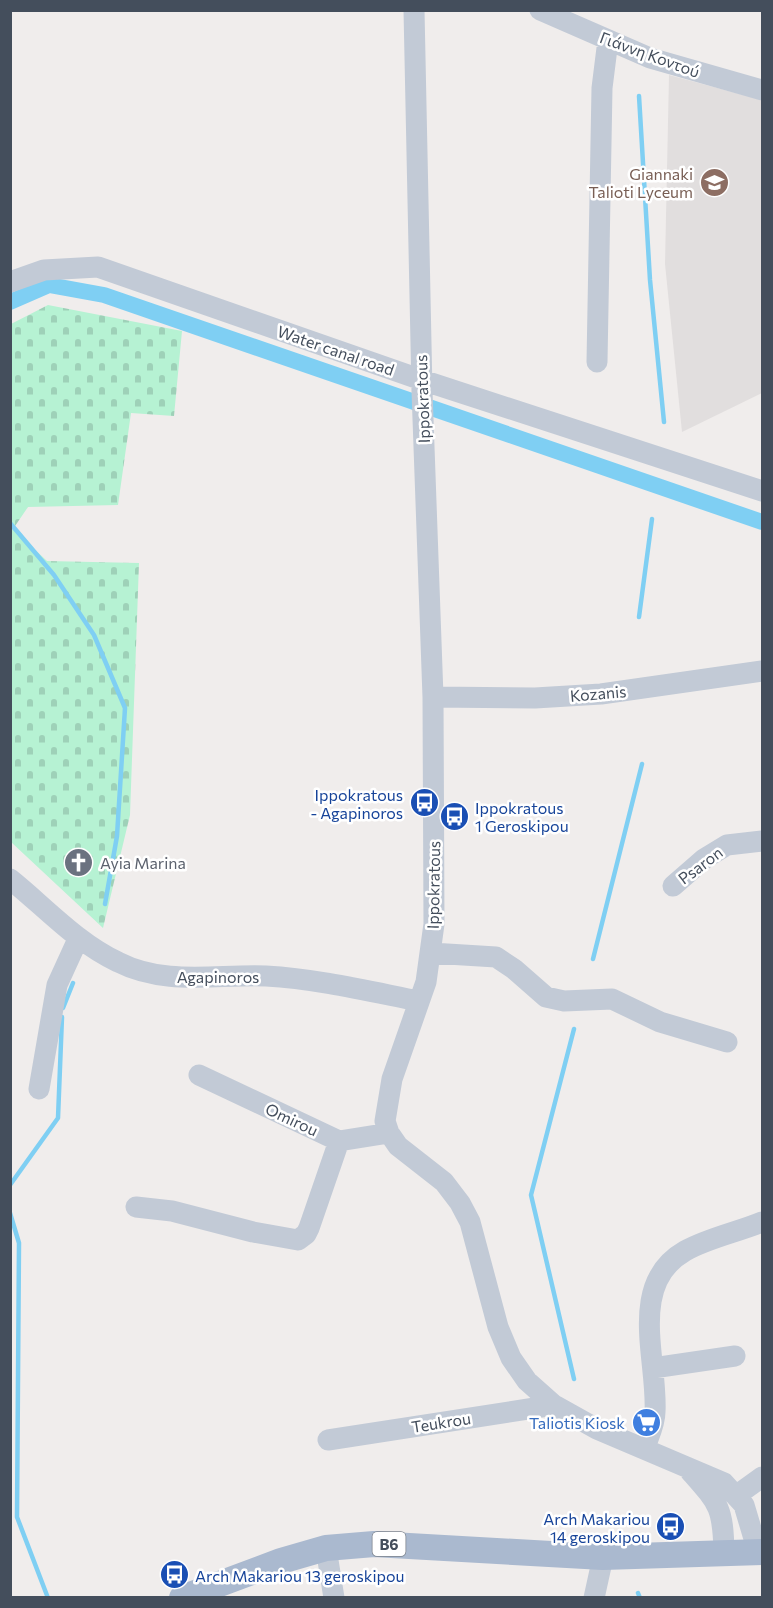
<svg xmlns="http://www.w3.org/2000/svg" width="773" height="1608" viewBox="0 0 773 1608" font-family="Commissioner,sans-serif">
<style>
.education{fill:#e1dede}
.cemetery{fill:url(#cemetery-stones)}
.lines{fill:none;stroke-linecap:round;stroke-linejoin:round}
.stream{stroke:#7fcff3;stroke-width:4.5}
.canal{stroke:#7fcff3;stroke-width:16}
.minor{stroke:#c2cad6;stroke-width:21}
.major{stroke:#aab9cf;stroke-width:26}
.labels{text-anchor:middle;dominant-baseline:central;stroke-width:5;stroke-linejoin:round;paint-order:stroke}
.shield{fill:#fff;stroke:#7c838d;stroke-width:1.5}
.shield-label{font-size:15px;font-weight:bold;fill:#444e5c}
.street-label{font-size:16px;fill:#444e5c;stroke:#fff}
.education-label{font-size:16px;fill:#785e54;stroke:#fff;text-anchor:end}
.transit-label{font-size:16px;fill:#164399;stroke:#fff;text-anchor:end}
.worship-label{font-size:16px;fill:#5b616d;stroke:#fff;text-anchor:start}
.shop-label{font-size:16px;fill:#366cbe;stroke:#fff;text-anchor:end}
</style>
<defs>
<pattern id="cemetery-stones" width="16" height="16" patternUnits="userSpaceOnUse" patternTransform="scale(1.5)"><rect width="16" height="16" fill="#b6f2d3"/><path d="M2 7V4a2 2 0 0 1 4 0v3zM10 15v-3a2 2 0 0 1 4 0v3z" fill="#9ed1b8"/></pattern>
</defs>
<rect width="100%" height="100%" fill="#f0edec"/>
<path class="education" d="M669 75 762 100V393L682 432 665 264Z"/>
<path class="cemetery" d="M48 305 182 331 174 416 131 413 118 505 28 507 13 529 47 561 139 563 130 815 103 928 11 842V324Z"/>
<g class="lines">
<path class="stream" d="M639 96 650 280 664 422
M10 523 54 575 94 635 125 708 117 836 105 904
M639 617 652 519
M593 959 642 764
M63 1008 73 983
M10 1185 58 1118 62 1017
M10 1213 19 1243 17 1517 48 1598
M574 1379 531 1195 574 1029
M638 1593 640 1598"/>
<path class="canal" d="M10 302 49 285 104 295 762 522"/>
<path class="minor" d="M414 10 422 391 433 697 434 924 426 982 392 1079 385 1121 389 1133 398 1146 444 1182 460 1203 470 1222 498 1327 511 1358 527 1381 554 1405 597 1429 724 1483 744 1505 758 1552
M540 10 650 58 762 90
M10 282 44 270 98 267 422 380 762 491
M597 362 602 88 608 40
M433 697 535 698 601 694 762 671
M10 879C46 908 76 942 118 962 165 986 216 974 266 976 318 979 368 991 419 1001
M673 886 704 859 727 845 762 841
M431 953 496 957 514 969 546 997 564 1001 612 999 660 1022 727 1042
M199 1075 339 1141 389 1133
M39 1089 57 985 78 939
M136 1207 172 1211 253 1232 298 1240 306 1234 309 1228 339 1141
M653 1368 735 1356
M328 1440 554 1405
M645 1447C649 1436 655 1424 655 1412 658 1360 627 1284 685 1251 708 1238 738 1232 762 1222
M690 1471C719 1504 723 1507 724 1552
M737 1495 762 1477
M326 1548 334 1598
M594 1598 603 1557"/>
<path class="major" d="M182 1598 281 1561 326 1548 374 1544 603 1557 762 1552"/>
</g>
<defs>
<symbol id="school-disc" viewBox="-11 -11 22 22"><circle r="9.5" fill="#8d6e63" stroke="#fff"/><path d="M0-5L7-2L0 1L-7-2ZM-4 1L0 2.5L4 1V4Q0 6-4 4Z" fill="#fff"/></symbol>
<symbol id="bus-disc" viewBox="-11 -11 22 22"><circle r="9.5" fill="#1a4fb4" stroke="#fff"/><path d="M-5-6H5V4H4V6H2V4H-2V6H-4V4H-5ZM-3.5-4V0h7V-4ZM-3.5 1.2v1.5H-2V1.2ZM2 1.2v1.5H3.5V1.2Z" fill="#fff"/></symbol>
<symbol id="church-disc" viewBox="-11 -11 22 22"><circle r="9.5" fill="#6b7280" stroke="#fff"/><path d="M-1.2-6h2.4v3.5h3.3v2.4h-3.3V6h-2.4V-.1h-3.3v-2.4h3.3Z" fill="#fff"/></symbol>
<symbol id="supermarket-disc" viewBox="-11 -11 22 22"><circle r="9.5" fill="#3f7fe0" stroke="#fff"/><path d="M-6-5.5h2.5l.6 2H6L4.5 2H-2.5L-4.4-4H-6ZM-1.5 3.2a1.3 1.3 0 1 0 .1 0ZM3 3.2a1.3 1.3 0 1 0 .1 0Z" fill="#fff"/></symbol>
</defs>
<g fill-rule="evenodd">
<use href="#school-disc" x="698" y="166" width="33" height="33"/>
<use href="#bus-disc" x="408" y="786" width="33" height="33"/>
<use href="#bus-disc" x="438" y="800" width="33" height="33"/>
<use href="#church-disc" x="62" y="846" width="33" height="33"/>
<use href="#supermarket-disc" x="630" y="1406" width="33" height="33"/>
<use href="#bus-disc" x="654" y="1510" width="33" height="33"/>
<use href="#bus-disc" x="158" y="1558" width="33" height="33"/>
</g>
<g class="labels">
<rect class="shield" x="372.5" y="1532" width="33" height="24" rx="4.5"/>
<g class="shield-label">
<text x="389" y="1544">B6</text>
</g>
<g class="street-label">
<text transform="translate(650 54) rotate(20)">Γιάννη Κοντού</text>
<text transform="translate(336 350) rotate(19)">Water canal road</text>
<text transform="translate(422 399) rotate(-92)">Ippokratous</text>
<text transform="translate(598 693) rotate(-5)">Kozanis</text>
<text transform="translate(700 865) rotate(-37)">Psaron</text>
<text transform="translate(433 885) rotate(-89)">Ippokratous</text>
<text x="218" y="976">Agapinoros</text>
<text transform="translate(292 1119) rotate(25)">Omirou</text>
<text transform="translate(441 1422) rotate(-9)">Teukrou</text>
</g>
<g class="education-label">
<text x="693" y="173">Giannaki<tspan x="693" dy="18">Talioti Lyceum</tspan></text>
</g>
<g class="transit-label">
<text x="403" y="794">Ippokratous<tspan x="403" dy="18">- Agapinoros</tspan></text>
<text x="475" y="807" text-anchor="start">Ippokratous<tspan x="475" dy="18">1 Geroskipou</tspan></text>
<text x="650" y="1518">Arch Makariou<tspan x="650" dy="18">14 geroskipou</tspan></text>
<text x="195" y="1575" text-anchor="start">Arch Makariou 13 geroskipou</text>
</g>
<g class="worship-label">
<text x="100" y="862">Ayia Marina</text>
</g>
<g class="shop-label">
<text x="625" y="1422">Taliotis Kiosk</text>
</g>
</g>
<rect width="773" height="1608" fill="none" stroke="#444e5c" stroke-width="24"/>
</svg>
